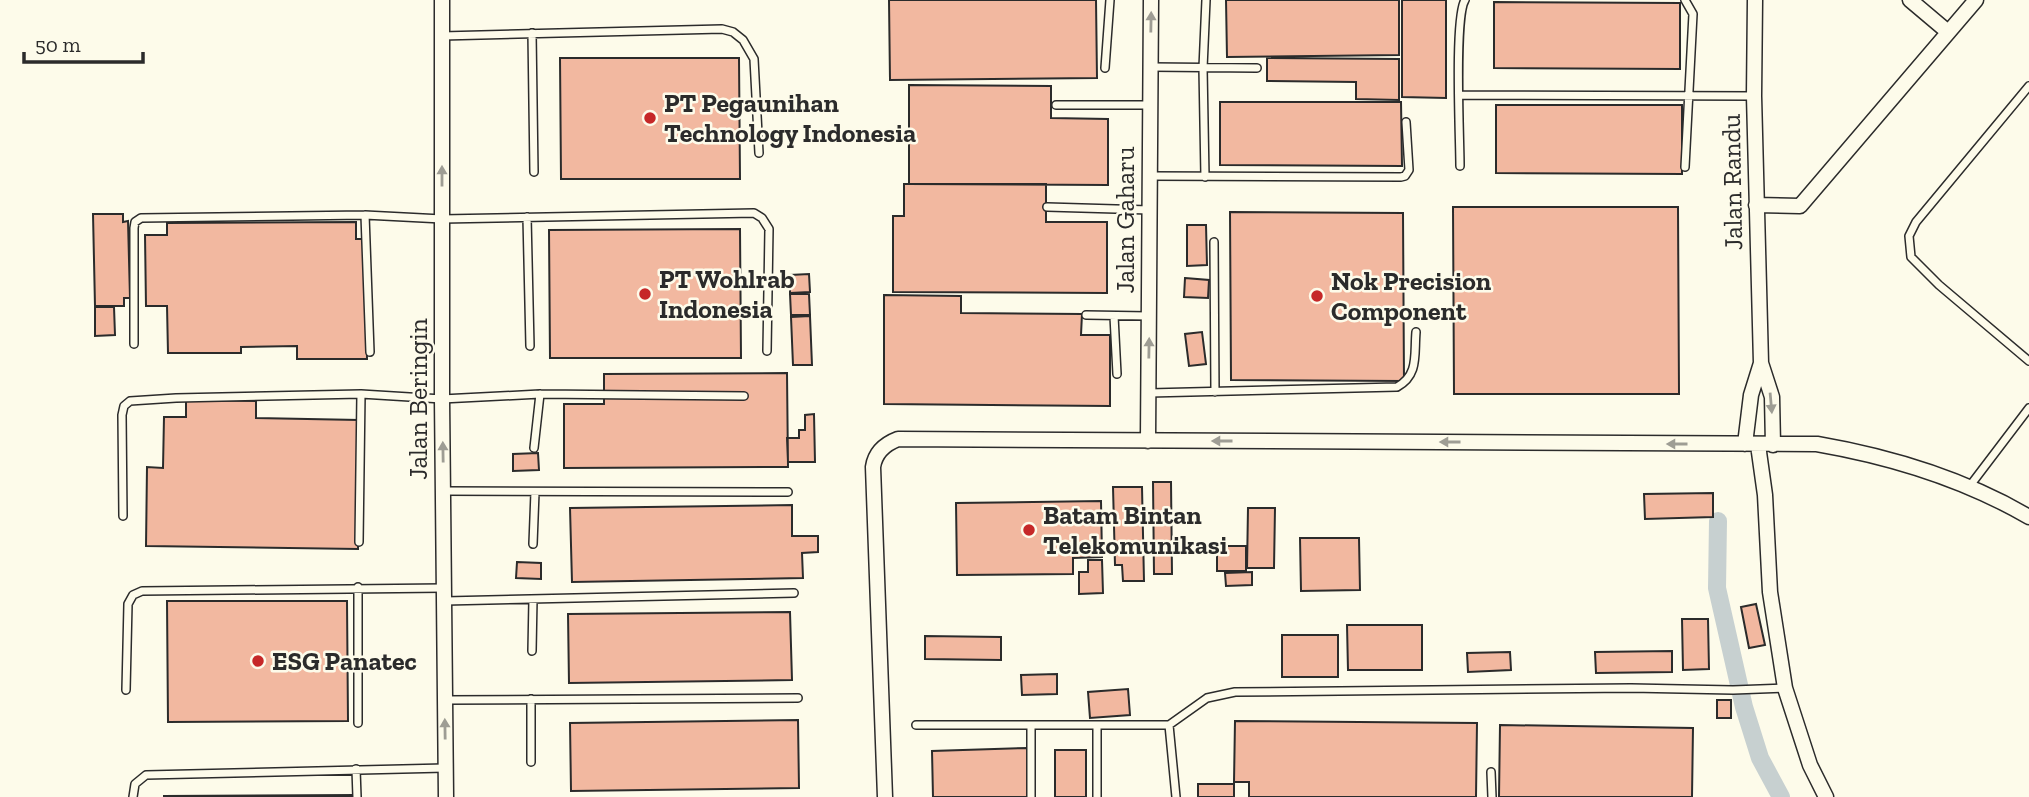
<svg xmlns="http://www.w3.org/2000/svg" width="2029" height="797" viewBox="0 0 2029 797" font-family="'Zilla Slab',serif">
<style>
.lines{fill:none;stroke-linecap:round;stroke-linejoin:round}
.canal{stroke:#c7d0d0;stroke-width:18}
.building{fill:#f2b8a0;stroke:#2b2b2b;stroke-width:2}
.service-casing{stroke:#2b2b2b;stroke-width:10}
.minor-casing{stroke:#2b2b2b;stroke-width:17}
.service{stroke:#fdfbea;stroke-width:7}
.minor{stroke:#fdfbea;stroke-width:14}
.oneway{fill:#9e9d94}
.poi-dot{fill:#c62828;stroke:#fdfbea;stroke-width:2.5}
.labels{text-anchor:middle;dominant-baseline:central;stroke-width:5;stroke-linejoin:round;paint-order:stroke}
.poi-label{font-size:26px;font-weight:bold;fill:#2b2b2b;stroke:#fdfbea;text-anchor:start}
.street-label{font-size:26px;fill:#2b2b2b;stroke:#fdfbea}
</style>
<rect width="100%" height="100%" fill="#fdfbea"/>
<g class="lines">
<path class="canal" d="M1718 521 1717 588 1744 707 1760 758 1781 797"/>
</g>
<path class="building" d="M889 0H1096L1097 78 890 80Z
M1226 0H1399V55L1227 57Z
M1402 0H1446V98L1402 97Z
M1494 2 1680 3V69L1494 68Z
M560 58H739L740 179H561Z
M1267 58 1399 59V100L1356 99V82L1267 81Z
M909 85 1051 86V118L1108 119V185L909 184Z
M1220 102H1401L1402 166 1220 165Z
M1496 105H1682V174L1496 173Z
M904 184H1046V222H1107V293L893 292V216H904Z
M1453 207H1678L1679 394H1454Z
M1230 212 1403 213 1404 381 1231 380Z
M93 214H123V222L128 221 130 298H124V306H95Z
M356 222V239H366L367 359H297V346L241 347V353H168L167 306H146L145 235H167V223Z
M1187 225H1206L1207 265 1187 266Z
M740 229 741 358H550L549 230Z
M809 274 810 292 790 293V275Z
M1185 278 1209 280 1208 298 1184 297Z
M790 294H809L810 315H791Z
M884 295 961 296V313L1082 314 1081 335H1110V406L884 404Z
M95 307H114L115 335 95 336Z
M810 316 812 365H793L791 317Z
M1202 332 1206 364 1189 366 1185 334Z
M787 373 788 467 564 468V404H604V374Z
M186 400 256 401V418L359 420 358 549 146 546 147 467 163 468 164 417H186Z
M814 414 815 462H788L787 438H799V430H805V415Z
M538 453 539 470 513 471V454Z
M1153 482H1171L1172 574H1154Z
M1113 487H1142L1144 581H1123L1122 565H1115Z
M1713 493V517L1645 519 1644 494Z
M1101 501 1102 557 1073 558V574L957 575 956 503Z
M792 505V536H818V552L802 553 803 578 572 582 570 508Z
M1248 508H1275L1274 568H1247Z
M1300 538H1359L1360 590 1301 591Z
M1217 546H1246V571H1217Z
M1088 560H1102L1103 593 1079 594V572H1088Z
M517 562 541 563V579L516 578Z
M1252 572V585L1226 586 1225 573Z
M167 601H347L348 721 168 722Z
M1756 604 1765 645 1749 648 1741 607Z
M790 612 792 680 569 683 568 614Z
M1682 619H1708L1709 669 1683 670Z
M1347 625H1422V670H1348Z
M1282 635H1338V677H1282Z
M925 636 1001 637V660L925 659Z
M1672 651V672L1596 673 1595 652Z
M1510 652 1511 670 1468 672 1467 653Z
M1057 674V694L1022 695 1021 675Z
M1128 689 1130 715 1090 718 1088 692Z
M1717 700H1731V718H1717Z
M798 720 799 788 571 791 570 723Z
M1235 721 1477 723 1476 797H1249V782H1234Z
M1500 725 1693 728 1692 797H1499Z
M1027 748 1028 797H933L932 751Z
M1055 750H1086V797H1055Z
M1198 784H1234V797H1198Z
M355 795V797L163 796Z"/>
<g class="lines">
<defs>
<path id="service" d="M532 33 534 172
M442 36 722 29 733 32 743 40 754 59 759 153
M1151 67 1257 68
M1105 68 1110 0
M2029 86 1916 222 1909 236 1911 257 1939 285 2029 361
M1460 95 1754 96
M1056 105H1150
M1460 166C1460 138 1454 18 1465 0
M1685 167 1693 14 1685 0
M1150 176 1401 177 1405 176 1409 170 1406 122
M1205 177 1203 68 1206 0
M1047 207 1150 210
M365 215 370 352
M527 217 530 346
M1214 242 1215 392
M1086 315 1148 316
M1114 316 1117 374
M134 344V228L135 222 141 218 365 215 442 219 754 213 762 218 769 229 767 351
M1149 393 1397 387C1419 375 1414 355 1416 332
M534 448 540 394
M1969 487 2029 408
M443 491 788 492
M123 516 122 415 124 406 130 401 176 398 361 394 442 399 540 394 744 396
M359 542 361 394
M533 544 535 492
M358 587V723
M445 601 794 593
M532 651 533 599
M126 690 128 604 133 595 142 591 444 588
M445 700 798 698
M916 725H1169L1207 698 1235 692 1631 688 1733 690 1784 688
M1031 725V797
M1169 725 1176 797
M531 762V699
M356 769 357 797
M1491 772 1492 797
M133 797 135 784 146 775 445 768
M1097 797V725"/>
<path id="minor" d="M442 0V399L446 797
M1755 0 1754 96 1761 363 1772 397 1773 445
M1910 0 1948 32
M1756 205 1800 206 1976 0
M1148 441 1151 0
M1745 444 1751 395 1761 363
M1758 445 1765 495 1770 592 1785 688 1810 765 1826 797
M885 797 873 467C875 453 885 444 898 439L1817 444C1892 457 1964 479 2029 517"/>
</defs>
<use href="#service" class="service-casing"/>
<use href="#minor" class="minor-casing"/>
<use href="#service" class="service"/>
<use href="#minor" class="minor"/>
</g>
<defs><path id="oneway-solid" d="M-6-.8H1V-3.2L6.5 0L1 3.2V.8H-6Z" transform="scale(1.75)"/></defs>
<g class="oneway">
<use href="#oneway-solid" transform="translate(1151 22) rotate(-89)"/>
<use href="#oneway-solid" transform="translate(442 176) rotate(-90)"/>
<use href="#oneway-solid" transform="translate(1149 348) rotate(-89)"/>
<use href="#oneway-solid" transform="translate(1771 403) rotate(85)"/>
<use href="#oneway-solid" transform="translate(1222 441) rotate(-180)"/>
<use href="#oneway-solid" transform="translate(1450 442) rotate(-180)"/>
<use href="#oneway-solid" transform="translate(1677 444) rotate(-180)"/>
<use href="#oneway-solid" transform="translate(443 452) rotate(-91)"/>
<use href="#oneway-solid" transform="translate(445 729) rotate(-91)"/>
</g>
<g class="poi-dot">
<circle cx="650" cy="118" r="7"/>
<circle cx="645" cy="294" r="7"/>
<circle cx="1317" cy="296" r="7"/>
<circle cx="1029" cy="530" r="7"/>
<circle cx="258" cy="661" r="7"/>
</g>
<g class="labels">
<g class="poi-label">
<text x="664" y="103">PT Pegaunihan<tspan x="664" dy="30">Technology Indonesia</tspan></text>
<text x="659" y="279">PT Wohlrab<tspan x="659" dy="30">Indonesia</tspan></text>
<text x="1331" y="281">Nok Precision<tspan x="1331" dy="30">Component</tspan></text>
<text x="1043" y="515">Batam Bintan<tspan x="1043" dy="30">Telekomunikasi</tspan></text>
<text x="272" y="661">ESG Panatec</text>
</g>
<g class="street-label">
<text transform="translate(1732 182) rotate(-91)">Jalan Randu</text>
<text transform="translate(1125 220) rotate(-90)">Jalan Gaharu</text>
<text transform="translate(418 399) rotate(-90)">Jalan Beringin</text>
</g>
</g>
<path d="M24 52v10h119v-10" fill="none" stroke="#2b2b2b" stroke-width="3.5"/>
<text x="35" y="52" font-size="21" fill="#2b2b2b" stroke="#fdfbea" stroke-width="5" paint-order="stroke">50 m</text>
</svg>
